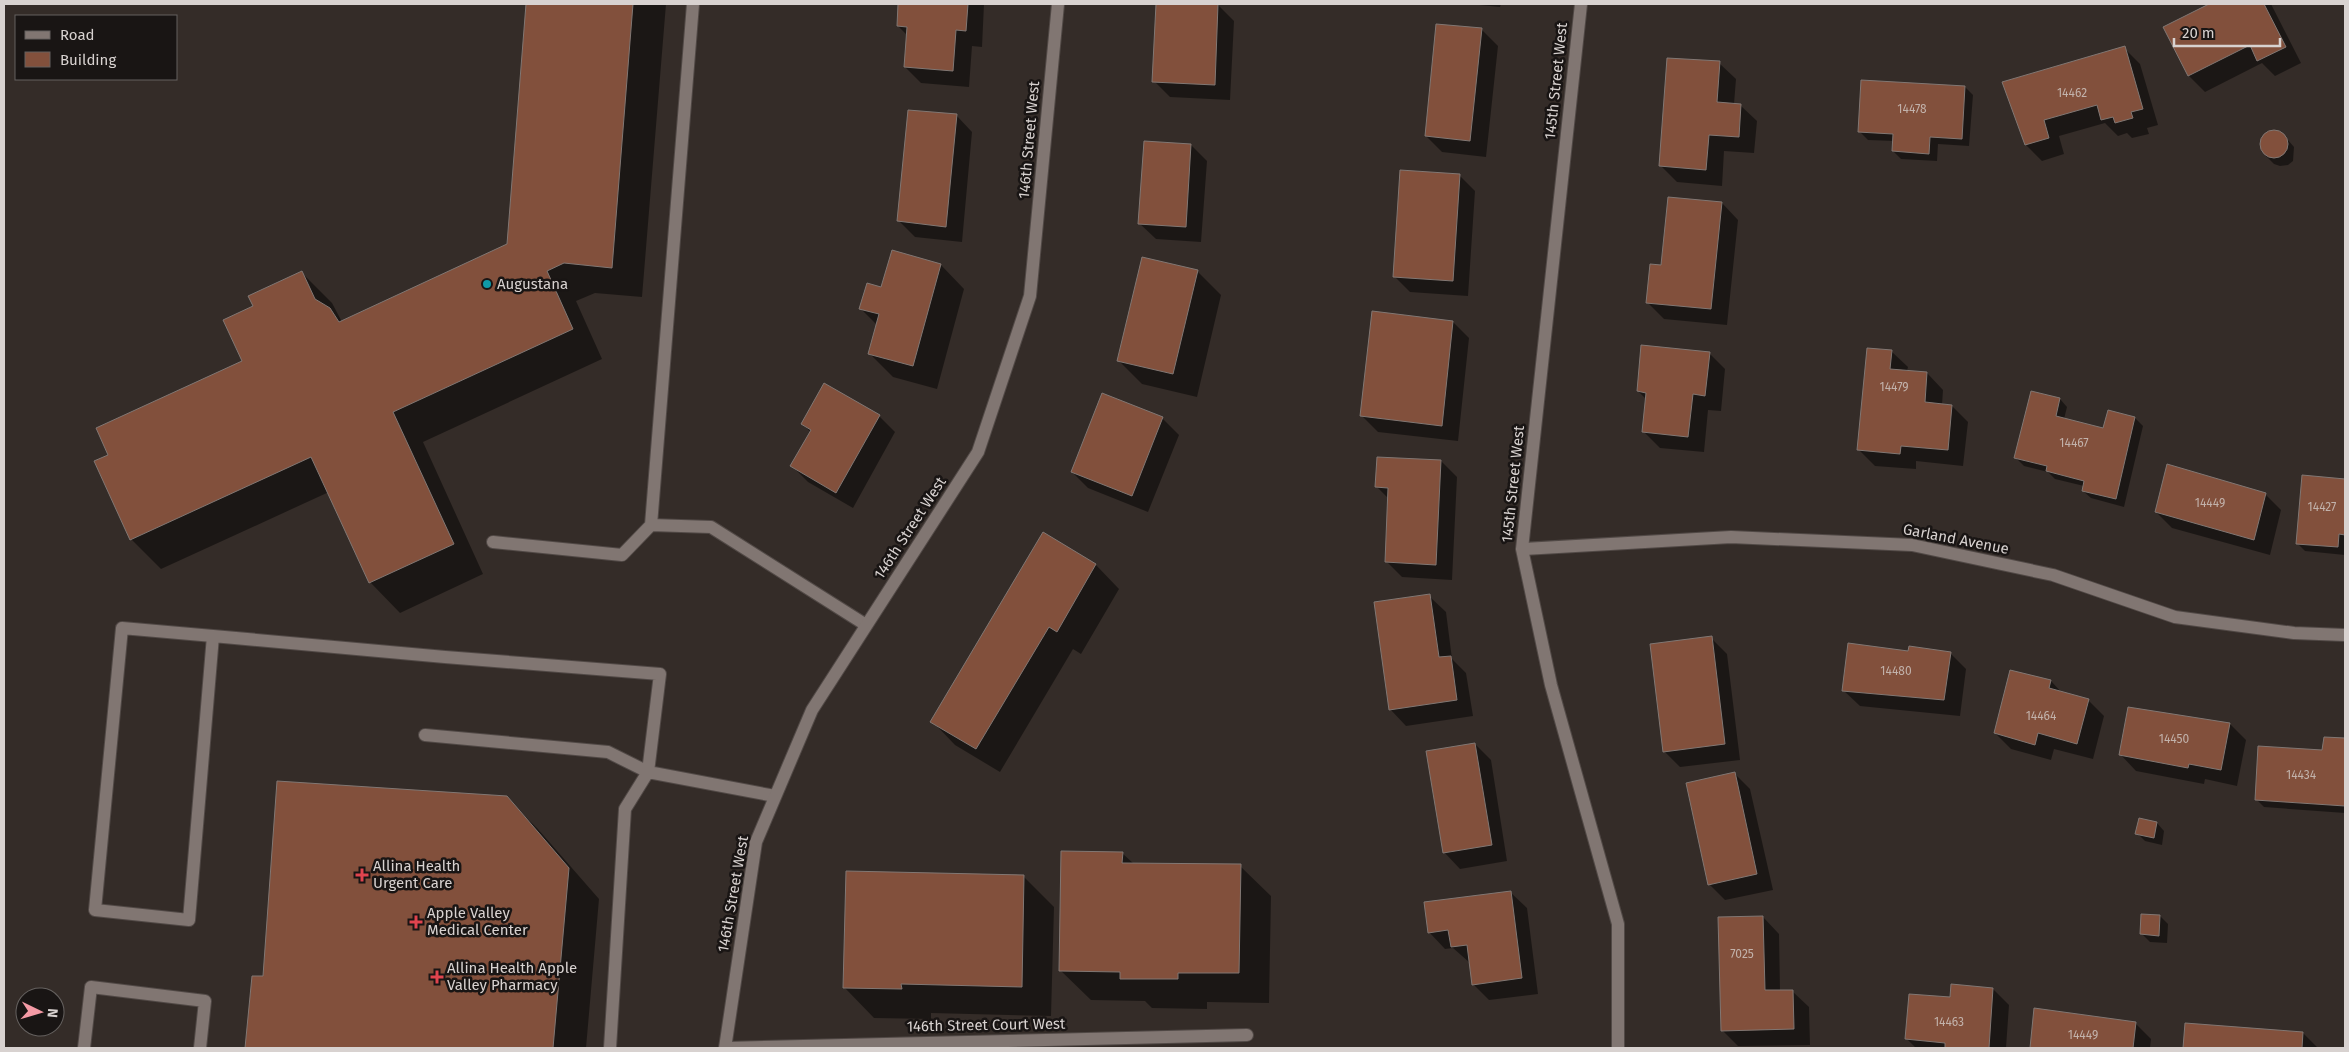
<svg xmlns="http://www.w3.org/2000/svg" width="2349" height="1052" viewBox="0 0 2349 1052" font-family="'Fira Sans',sans-serif">
<style>
.shadow{fill:#0007}
.building{fill:#82503c;stroke:#817773}
.lines{fill:none;stroke-linecap:round;stroke-linejoin:round}
.service-casing{stroke:#514946;stroke-width:14}
.minor-casing{stroke:#514946;stroke-width:14}
.service{stroke:#817672;stroke-width:12}
.minor{stroke:#817672;stroke-width:12}
.culture-dot{fill:#0f9aa8;stroke:#191514;stroke-width:2}
.health-dot{fill:#e0444e;stroke:#191514;stroke-width:2}
.labels{text-anchor:middle;dominant-baseline:central;stroke-width:5;stroke-linejoin:round;paint-order:stroke}
.number-label{font-size:12px;fill:#c2b2ab}
.street-label{font-size:15px;fill:#d8d2d0;stroke:#191514}
.poi-label{font-size:15px;fill:#d8d2d0;stroke:#191514;text-anchor:start}
</style>
<rect width="100%" height="100%" fill="#342c28"/>
<path class="shadow" d="M527 4H666L642 297 595 293 576 301 602 359 423 442 483 574 400 613 370 582 329 492 161 569 131 539 110 456 243 362 254 307 302 273 332 303 342 322 508 245Z
M899 4H984L982 47 972 46 969 87 921 83 905 67 907 35 898 26Z
M1157 4 1218 5 1234 21 1230 100 1170 97 1154 81Z
M1469 4H1501L1500 7Z
M2212 4H2271L2301 63 2275 76 2262 63 2205 92 2189 76 2165 28Z
M1482 30 1498 46 1486 157 1442 152 1426 136Z
M2124 48 2140 64 2158 125 2147 128 2149 134 2132 138 2127 133 2118 136 2105 123 2059 136 2064 154 2042 161 2026 145 2004 83Z
M1719 63 1736 79 1734 104 1740 105 1757 121 1754 153 1724 151 1722 186 1677 182 1661 166Z
M1965 87 1973 95 1969 146 1938 144 1937 161 1901 159 1893 151 1894 141 1868 140 1860 132Z
M956 115 972 132 962 242 915 237 899 221Z
M2270 131 2281 132 2294 147 2293 161 2288 165 2280 166 2274 164 2266 156 2261 142 2264 135Z
M1191 145 1207 161 1201 242 1156 239 1139 223Z
M1459 175 1475 191 1468 296 1410 292 1394 276Z
M1722 203 1738 220 1727 325 1664 319 1647 302Z
M893 252 941 265 964 289 937 389 893 377 869 353 877 325 860 308 882 289Z
M1197 271 1221 295 1197 397 1142 384 1119 361Z
M1453 322 1469 338 1458 441 1378 432 1362 416Z
M1891 351 1908 367 1907 371 1927 373 1943 390 1942 405 1952 406 1968 422 1963 466 1916 461V469L1875 466 1858 449Z
M1709 353 1725 369 1721 411 1708 410 1704 452 1660 448 1643 431 1647 400 1638 391Z
M2060 399 2067 407 2064 419 2104 430 2135 418 2143 426 2124 507 2091 498 2083 491 2084 486 2055 479 2048 472 2024 466 2016 458Z
M879 416 895 432 853 508 808 482 792 466 811 432 802 424Z
M1162 418 1179 435 1148 512 1088 488 1072 472Z
M1441 461 1457 477 1452 580 1402 577 1386 561 1389 499 1377 487Z
M2303 477 2345 480V555L2305 551 2297 543Z
M2265 494 2281 510 2270 555 2172 528 2156 512Z
M1044 534 1096 565 1119 589 1081 654 1073 649 1000 772 955 745 932 721Z
M1429 596 1446 612 1452 659 1466 673 1473 716 1406 726 1390 709Z
M1711 638 1727 654 1740 760 1680 767 1664 751Z
M1909 652 1950 653 1966 669 1960 716 1860 706 1843 690Z
M2011 671 2051 681 2063 694 2088 700 2104 716 2093 759 2054 749 2051 760 2011 749 1995 733Z
M2230 724 2246 740 2237 786 2205 779 2204 784 2136 771 2120 754Z
M2325 738 2345 740V813L2264 807 2256 799 2323 752Z
M1475 744 1491 760 1507 861 1460 869 1444 852Z
M1734 773 1750 789 1773 890 1725 900 1709 884Z
M506 798 537 828 599 899 586 1048H246L253 978H264Z
M2157 823 2164 831 2162 845 2145 841 2137 833Z
M1122 853 1134 864 1240 866 1271 896 1269 1003 1207 1002V1009L1152 1008 1145 1001 1091 1000 1060 970Z
M1024 877 1054 907 1051 1016 931 1013V1019L874 1018 844 987Z
M1510 892 1527 908 1538 994 1489 1000 1473 984 1470 963 1453 948 1445 949 1429 932Z
M2160 916 2168 924 2167 943 2150 942 2142 934Z
M1763 917 1779 934 1780 991H1792L1809 1007 1810 1045 1738 1046 1722 1030Z
M1993 989 2009 1005 2006 1048H1916L1907 1039 1951 998Z
M2035 1009 2135 1023 2151 1039 2150 1048H2031Z
M2186 1025 2303 1033 2318 1048H2185Z"/>
<path class="building" d="M526 4H633L612 268 564 263 547 271 573 329 393 412 454 544 369 583 311 457 130 540 94 461 108 455 96 428 242 361 223 320 253 306 248 296 302 271 315 299 330 308 339 322 507 244Z
M898 4H968L966 31 956 30 953 71 904 67 907 27 897 26Z
M1156 4H1218L1215 85 1152 82Z
M2209 4H2264L2286 47 2257 61 2250 45 2188 76 2163 27Z
M1436 24 1482 28 1470 141 1425 136Z
M2125 46 2143 109 2131 112 2133 118 2115 123 2113 117 2101 120 2097 105 2044 120 2049 138 2025 145 2002 82Z
M1667 58 1720 61 1717 102 1741 104 1739 137 1709 135 1706 170 1659 166Z
M1861 80 1965 86 1962 139 1930 137 1929 154 1892 151 1893 134 1858 132Z
M908 110 957 114 946 227 897 221Z
M2260 144a14 14 0 1 1 28 0a14 14 0 1 1-28 0Z
M1144 141 1191 144 1186 227 1138 224Z
M1400 170 1460 174 1453 281 1393 277Z
M1668 197 1722 202 1711 309 1646 303 1650 264 1661 265Z
M892 250 941 264 913 366 868 354 879 314 859 309 867 283 881 287Z
M1142 257 1198 270 1173 374 1117 361Z
M1372 311 1453 321 1442 426 1360 416Z
M1641 345 1710 352 1705 396 1693 394 1688 437 1642 432 1646 393 1637 391Z
M1867 348 1892 350 1890 369 1927 372 1925 402 1952 405 1948 450 1901 446 1900 454 1857 450Z
M824 383 880 415 836 493 790 466 811 430 801 424Z
M2031 391 2060 398 2056 416 2103 428 2108 410 2135 417 2116 499 2082 491 2084 481 2046 471 2047 466 2014 458Z
M1102 393 1163 417 1132 496 1071 472Z
M1377 457 1441 460 1436 565 1385 562 1388 488 1375 487Z
M2167 464 2266 493 2254 540 2155 512Z
M2302 475 2345 479V535L2339 534 2338 547 2296 544Z
M1043 532 1096 564 1057 632 1049 627 976 749 930 722Z
M1430 594 1439 657 1451 656 1457 700 1389 710 1374 602Z
M1712 636 1725 744 1663 752 1650 644Z
M1848 643 1908 651 1909 646 1951 652 1944 700 1842 691Z
M2010 670 2051 680 2049 688 2089 699 2077 744 2038 733 2035 745 1994 733Z
M2128 707 2230 723 2221 770 2189 764 2188 768 2119 755Z
M2324 737 2345 738V806L2255 800 2258 746 2322 750Z
M1475 743 1492 845 1443 853 1426 751Z
M1735 772 1757 874 1708 885 1686 783Z
M277 781 507 796 569 868 553 1048H245L252 976H263Z
M2139 818 2157 822 2154 838 2135 834Z
M1061 851 1123 852 1122 863 1241 864 1239 973H1178V979H1120V972L1059 971Z
M846 871 1024 875 1022 987 901 984 902 989 843 988Z
M1511 891 1522 978 1472 985 1467 945 1451 947 1448 930 1428 933 1424 902Z
M2141 914 2160 915 2159 936 2140 934Z
M1763 916 1765 990H1793L1794 1029 1721 1031 1718 917Z
M1951 984 1993 988 1989 1048H1945V1043L1905 1039 1909 994 1950 997Z
M2034 1008 2136 1022 2133 1048H2030Z
M2185 1023 2303 1032 2302 1048H2183Z"/>
<g class="lines">
<defs>
<path id="service" d="M693 4 651 525 711 527 866 625
M493 542 622 555 651 525
M213 636 122 628 95 910 189 920 213 636 445 657 660 674 648 772 608 752 425 735
M84 1048 91 987 205 1001 200 1048
M610 1048 625 809 648 772 775 796"/>
<path id="minor" d="M1581 4 1522 549 1551 685 1618 924V1048
M1522 549 1731 537 1912 545 2053 575 2175 617 2294 633 2345 635
M725 1048 756 842 812 710 978 452 1030 296 1058 4
M727 1048 1247 1035"/>
</defs>
<use href="#service" class="service-casing"/>
<use href="#minor" class="minor-casing"/>
<use href="#service" class="service"/>
<use href="#minor" class="minor"/>
</g>
<circle class="culture-dot" cx="487" cy="284" r="5"/>
<g class="health-dot">
<path d="M359.5 867.5h5v5h5v5h-5v5h-5v-5h-5v-5h5z"/>
<path d="M413.5 914.5h5v5h5v5h-5v5h-5v-5h-5v-5h5z"/>
<path d="M434.5 969.5h5v5h5v5h-5v5h-5v-5h-5v-5h5z"/>
</g>
<g class="labels">
<g class="number-label">
<text x="2072" y="93">14462</text>
<text x="1912" y="109">14478</text>
<text x="1894" y="387">14479</text>
<text x="2074" y="443">14467</text>
<text x="2210" y="503">14449</text>
<text x="2322" y="507">14427</text>
<text x="1896" y="671">14480</text>
<text x="2041" y="716">14464</text>
<text x="2174" y="739">14450</text>
<text x="2301" y="775">14434</text>
<text x="1742" y="954">7025</text>
<text x="1949" y="1022">14463</text>
<text x="2083" y="1035">14449</text>
</g>
<g class="street-label">
<text transform="translate(1556 81) rotate(-84)">145th Street West</text>
<text transform="translate(1029 140) rotate(-85)">146th Street West</text>
<text transform="translate(1513 484) rotate(-84)">145th Street West</text>
<text transform="translate(910 528) rotate(-57)">146th Street West</text>
<text transform="translate(1956 539) rotate(11)">Garland Avenue</text>
<text transform="translate(733 894) rotate(-80)">146th Street West</text>
<text transform="translate(986 1025) rotate(-1)">146th Street Court West</text>
</g>
<g class="poi-label">
<text x="497" y="284">Augustana</text>
<text x="373" y="866">Allina Health<tspan x="373" dy="17">Urgent Care</tspan></text>
<text x="427" y="913">Apple Valley<tspan x="427" dy="17">Medical Center</tspan></text>
<text x="447" y="968">Allina Health Apple<tspan x="447" dy="17">Valley Pharmacy</tspan></text>
</g>
</g>
<rect width="2349" height="1052" fill="none" stroke="#d8d2d0" stroke-width="10"/>
<rect x="15" y="15" width="162" height="65" fill="#191514" stroke="#65615f"/>
<rect x="25" y="31" width="25" height="8" fill="#817672" stroke="#65615f"/>
<text x="60" y="40" font-size="15" fill="#d8d2d0">Road</text>
<rect x="25" y="52" width="25" height="15" fill="#82503c" stroke="#65615f"/>
<text x="60" y="65" font-size="15" fill="#d8d2d0">Building</text>
<g transform="translate(40 1012) rotate(95)"><circle r="24" fill="#191514" stroke="#65615f"/>
<path d="M0-4L9 19L0 12L-9 19Z" fill="#f49aa5"/>
<text y="-8" font-size="14" font-weight="bold" text-anchor="middle" fill="#d8d2d0">N</text>
</g>
<path d="M2174 38v8h106v-8" fill="none" stroke="#d8d2d0" stroke-width="2.5"/>
<text x="2182" y="38" font-size="15" fill="#d8d2d0" stroke="#191514" stroke-width="4" paint-order="stroke">20 m</text>
</svg>
